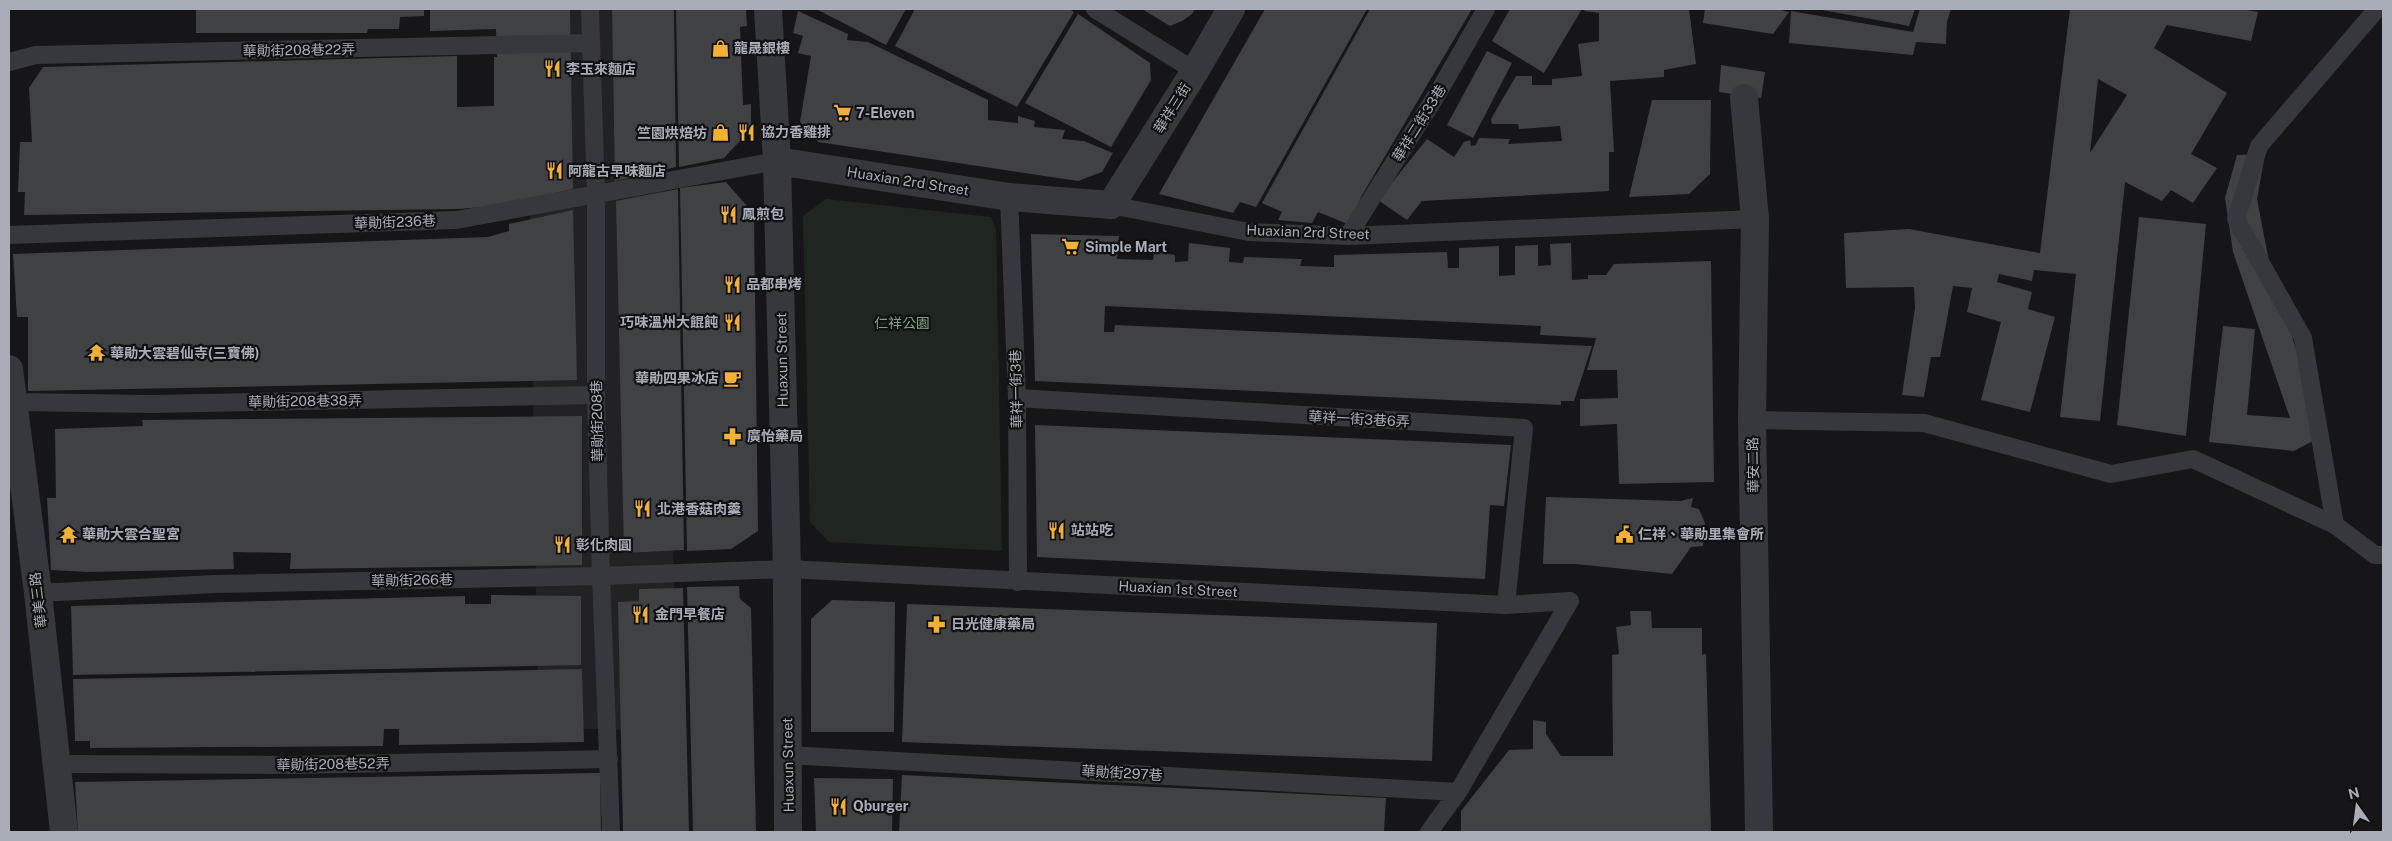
<svg xmlns="http://www.w3.org/2000/svg" width="2392" height="841" viewBox="0 0 2392 841" font-family="'Public Sans','Noto Sans TC',sans-serif">
<style>
.built{fill:#222225}
.green{fill:#1e261f}
.building{fill:#404145;fill-rule:evenodd}
.lines{fill:none;stroke-linecap:round;stroke-linejoin:round}
.service{stroke:#37383d;stroke-width:18}
.minor{stroke:#37383d;stroke-width:28}
.labels{text-anchor:middle;dominant-baseline:central;stroke-width:4.5;stroke-linejoin:round;paint-order:stroke}
.poi-label{font-size:14px;font-weight:bold;fill:#a8adb8;stroke:#111113;text-anchor:start}
.street-label{font-size:14px;fill:#a8adb8;stroke:#111113}
.park-label{font-size:14px;fill:#7fa381;stroke:#111113}
</style>
<rect width="100%" height="100%" fill="#161618"/>
<path class="built" d="M527 9H659L678 732 538 727Z"/>
<path class="green" d="M826 199 991 217 996 230 1002 551 829 542 810 522 803 216Z"/>
<path class="building" d="M196 9H424V16L400 17 399 29H368L367 33H196Z
M430 9H570L573 189 493 206 459 209 24 215 25 192H18L20 142H32L29 88 43 67 457 56V107L494 106V57H497L496 29 430 31Z
M612 9H674L676 167 615 181Z
M676 9H746L747 26 740 27 743 105 751 104V129L724 158 679 167Z
M816 9H906L886 45Z
M915 9H1069L1074 12 1017 107 895 46Z
M1142 9H1195L1192 14 1182 21 1170 26Z
M1265 9H1367L1256 207 1240 202 1233 213 1159 194Z
M1370 9H1472L1361 197 1350 225 1318 212 1312 223 1278 220 1282 212 1262 203Z
M1510 9H1582L1544 73 1492 41Z
M1586 9H1689L1696 64 1664 70V77L1610 81 1614 152H1609V191L1422 201 1407 220 1378 200 1427 139 1454 157 1464 142 1470 140 1471 146 1476 145 1479 138 1510 139 1508 144 1562 141 1560 126 1519 129 1518 124H1492L1491 119 1516 76H1532V85H1552V79L1582 76 1578 44 1599 41V13L1584 11Z
M1705 9H1776L1789 12 1773 34 1703 23Z
M1817 9H1915L1909 26Z
M1920 9H1951L1947 22 1946 44 1916 42 1913 55 1789 43 1791 11 1913 32Z
M2070 9H2241L2258 12 2251 41 2167 25 2154 48 2227 93 2191 154 2217 168 2193 203 2171 190 2162 201 2125 182 2100 421 2060 417 2076 274 2034 270 2032 281 1999 274 1997 282 2032 292 2028 309 2055 317 2030 412 1981 400 2001 322 1967 312 1972 288 1953 286 1940 357H1931L1924 397 1902 395 1915 308 1914 287 1846 288 1844 233 1909 229 2040 253ZM2098 79 2127 95 2090 153Z
M798 11 848 34 847 40 868 42 988 100V120L1018 123V116L1035 121 1034 127 1065 130 1062 139 1084 141 1113 153 1102 172 1078 181 818 142 800 122 811 56 798 53 803 36 793 33Z
M1078 14 1150 63 1151 80 1111 147 1025 103Z
M1487 51 1512 63 1473 138 1447 125Z
M1721 65 1765 72 1761 98 1719 92Z
M1652 100H1711L1710 174 1689 194 1629 197Z
M2265 154 2257 199 2271 272 2324 435 2294 451 2209 442 2223 326 2255 329 2247 415 2290 418 2233 252 2225 198 2237 155Z
M726 182 754 214 758 531 731 549 687 551 680 188Z
M678 189 684 550 624 553 616 201Z
M573 210 577 380 28 391V317H17L13 254 488 237 509 231V224Z
M2139 217 2206 224 2186 436 2117 425Z
M1031 234 1119 236 1117 259 1153 260 1154 252 1175 255V262L1188 261 1189 243 1230 248 1229 262 1243 263 1244 257 1302 259 1300 266 1334 267V255L1447 252 1448 268H1459V248L1499 246V276L1515 275V246L1538 245V266L1551 265 1550 244 1571 243 1572 280 1588 279V275H1606L1614 264 1711 261 1714 482 1619 484 1617 424 1580 426V399L1618 398 1617 370H1587L1596 338 1540 335 1541 326 1105 306 1104 332H1114L1115 325 1592 346 1574 401H1561V405L1035 381Z
M582 416V565L290 569 291 553 233 552 234 569 88 572 51 570 47 498H56L55 429 143 426 142 420Z
M1035 425 1511 445 1504 506 1490 505 1485 579 1037 557Z
M1546 497 1680 501 1693 498 1691 507 1699 509 1705 523 1703 546 1691 547 1672 574 1576 564H1543Z
M739 586 740 599 751 608 756 832H693L687 587Z
M683 588 689 832H623L618 602 639 601V589Z
M491 595 581 596V665L73 675 71 606 465 596V604H491Z
M832 600 895 602 894 732H811V619Z
M907 604 1437 623 1432 761 902 742Z
M1630 611H1651L1652 628H1702V655L1706 654 1711 832H1461V811L1509 750 1533 749V720L1546 722V734L1561 756H1613L1612 655 1619 654 1616 627 1631 625Z
M582 669 584 742 399 745V729H384L383 746 90 748V741H75L73 679Z
M600 773 601 832H78L75 782Z
M902 775 1386 798 1384 831 899 832Z
M814 778 893 779 892 832H816Z"/>
<g class="lines">
<path class="service" d="M590 9 596 195V395L601 576 611 832
M1095 9 1195 71
M9 62 36 55 590 43
M1009 197 1017 398 1018 582
M1111 205 1249 232 1348 236 1755 219
M9 235 456 220 777 161
M1348 236 1439 91 1486 9
M1017 398 1524 428 1506 605
M14 402 152 404 596 395
M1752 420 1924 423 2111 474 2193 459 2335 525 2375 555H2383
M2335 525 2303 338 2236 219 2259 146 2377 9
M38 593 215 584 601 576 787 569 1506 605 1570 601
M787 755 1458 792
M56 764 291 765 609 759
M1429 832 1458 792 1570 601"/>
<path class="minor" d="M768 9 777 161 787 569 788 832
M1744 98 1755 219 1752 420 1759 832
M777 161 1009 197 1111 205 1195 71 1231 9
M9 369 38 593 64 832"/>
</g>
<defs>
<symbol id="shop-bare" viewBox="-9 -9 18 18"><path d="M-5-2.5h2.3a2.7 3.5 0 0 1 5.4 0H5L5.5 6h-11ZM-1.5-2.5h3a1.5 2.3 0 0 0-3 0Z" fill="#f2b134" stroke="#111113" stroke-width="2.5" paint-order="stroke"/></symbol>
<symbol id="restaurant-bare" viewBox="-9 -9 18 18"><path d="M-5-6h1v4h1v-4h1v4h1v-4h1v5L-1.5 .5V6h-2V.5L-5-1ZM5-6V6H3V1.5H1.5Q1.5-4 5-6Z" fill="#f2b134" stroke="#111113" stroke-width="2.5" paint-order="stroke"/></symbol>
<symbol id="supermarket-bare" viewBox="-9 -9 18 18"><path d="M-6-5.5h2.5l.6 2H6L4.5 2H-2.5L-4.4-4H-6ZM-1.5 3.2a1.3 1.3 0 1 0 .1 0ZM3 3.2a1.3 1.3 0 1 0 .1 0Z" fill="#f2b134" stroke="#111113" stroke-width="2.5" paint-order="stroke"/></symbol>
<symbol id="temple-bare" viewBox="-9 -9 18 18"><path d="M0-6L5-2H3V0L6.5 2.5H4V6H1.5V3h-3V6H-4V2.5H-6.5L-3 0V-2H-5Z" fill="#f2b134" stroke="#111113" stroke-width="2.5" paint-order="stroke"/></symbol>
<symbol id="cafe-bare" viewBox="-9 -9 18 18"><path d="M-5.5-4.5H6V0H3Q3 3.5 0 3.5H-2.5Q-5.5 3.5-5.5 0ZM3-3.2v2h1.7v-2ZM-6 4.5H4V6H-6Z" fill="#f2b134" stroke="#111113" stroke-width="2.5" paint-order="stroke"/></symbol>
<symbol id="pharmacy-bare" viewBox="-9 -9 18 18"><path d="M-2-6h4v4h4v4h-4v4h-4v-4h-4v-4h4Z" fill="#f2b134" stroke="#111113" stroke-width="2.5" paint-order="stroke"/></symbol>
<symbol id="civic-bare" viewBox="-9 -9 18 18"><path d="M-.6-6.5H3V-4.5H.6V-3L4-1V1h2V6H-6V1h2V-1L-.6-3ZM-1.2 2.5V6h2.4V2.5Z" fill="#f2b134" stroke="#111113" stroke-width="2.5" paint-order="stroke"/></symbol>
</defs>
<g fill-rule="evenodd">
<use href="#shop-bare" x="708" y="36" width="25" height="25"/>
<use href="#restaurant-bare" x="540" y="56" width="25" height="25"/>
<use href="#supermarket-bare" x="830" y="100" width="25" height="25"/>
<use href="#restaurant-bare" x="734" y="120" width="25" height="25"/>
<use href="#shop-bare" x="708" y="120" width="25" height="25"/>
<use href="#restaurant-bare" x="542" y="158" width="25" height="25"/>
<use href="#restaurant-bare" x="716" y="202" width="25" height="25"/>
<use href="#supermarket-bare" x="1058" y="234" width="25" height="25"/>
<use href="#restaurant-bare" x="720" y="272" width="25" height="25"/>
<use href="#restaurant-bare" x="720" y="310" width="25" height="25"/>
<use href="#temple-bare" x="84" y="340" width="25" height="25"/>
<use href="#cafe-bare" x="720" y="366" width="25" height="25"/>
<use href="#pharmacy-bare" x="720" y="424" width="25" height="25"/>
<use href="#restaurant-bare" x="630" y="496" width="25" height="25"/>
<use href="#restaurant-bare" x="1044" y="518" width="25" height="25"/>
<use href="#temple-bare" x="56" y="522" width="25" height="25"/>
<use href="#civic-bare" x="1612" y="522" width="25" height="25"/>
<use href="#restaurant-bare" x="550" y="532" width="25" height="25"/>
<use href="#restaurant-bare" x="628" y="602" width="25" height="25"/>
<use href="#pharmacy-bare" x="924" y="612" width="25" height="25"/>
<use href="#restaurant-bare" x="826" y="794" width="25" height="25"/>
</g>
<g class="labels">
<g class="poi-label">
<text x="734" y="48">龍晟銀樓</text>
<text x="566" y="69">李玉來麵店</text>
<text x="856" y="113">7-Eleven</text>
<text x="761" y="132">協力香雞排</text>
<text x="707" y="133" text-anchor="end">竺園烘焙坊</text>
<text x="568" y="171">阿龍古早味麵店</text>
<text x="742" y="214">鳳煎包</text>
<text x="1085" y="247">Simple Mart</text>
<text x="746" y="284">品都串烤</text>
<text x="718" y="322" text-anchor="end">巧味溫州大餛飩</text>
<text x="110" y="353">華勛大雲碧仙寺(三寶佛)</text>
<text x="719" y="378" text-anchor="end">華勛四果冰店</text>
<text x="747" y="436">廣怡藥局</text>
<text x="657" y="509">北港香菇肉羹</text>
<text x="1071" y="530">站站吃</text>
<text x="82" y="534">華勛大雲合聖宮</text>
<text x="1638" y="534">仁祥、華勛里集會所</text>
<text x="576" y="545">彰化肉圓</text>
<text x="655" y="614">金門早餐店</text>
<text x="951" y="624">日光健康藥局</text>
<text x="853" y="806">Qburger</text>
</g>
<g class="street-label">
<text transform="translate(299 50) rotate(-1)">華勛街208巷22弄</text>
<text transform="translate(1172 108) rotate(-58)">華祥三街</text>
<text transform="translate(1419 123) rotate(-58)">華祥二街33巷</text>
<text transform="translate(908 181) rotate(9)">Huaxian 2rd Street</text>
<text transform="translate(395 222) rotate(-2)">華勛街236巷</text>
<text transform="translate(1308 232) rotate(2)">Huaxian 2rd Street</text>
<text transform="translate(782 360) rotate(-91)">Huaxun Street</text>
<text transform="translate(1016 389) rotate(-91)">華祥一街3巷</text>
<text transform="translate(305 401) rotate(-1)">華勛街208巷38弄</text>
<text transform="translate(1359 419) rotate(3)">華祥一街3巷6弄</text>
<text transform="translate(597 421) rotate(-91)">華勛街208巷</text>
<text transform="translate(1753 465) rotate(-91)">華安二路</text>
<text transform="translate(412 580) rotate(-1)">華勛街266巷</text>
<text transform="translate(1178 589) rotate(3)">Huaxian 1st Street</text>
<text transform="translate(38 600) rotate(-97)">華美三路</text>
<text transform="translate(333 764) rotate(-1)">華勛街208巷52弄</text>
<text transform="translate(788 765) rotate(-91)">Huaxun Street</text>
<text transform="translate(1122 773) rotate(3)">華勛街297巷</text>
</g>
<g class="park-label">
<text x="902" y="323">仁祥公園</text>
</g>
</g>
<rect width="2392" height="841" fill="none" stroke="#a8adb8" stroke-width="20"/>
<g transform="translate(2357 806) rotate(346)" stroke="#111113" stroke-width="4" paint-order="stroke">
<path d="M0-4L9 19L0 12L-9 19Z" fill="#a8adb8"/>
<text y="-8" font-size="14" font-weight="bold" text-anchor="middle" fill="#a8adb8">N</text>
</g>
</svg>
